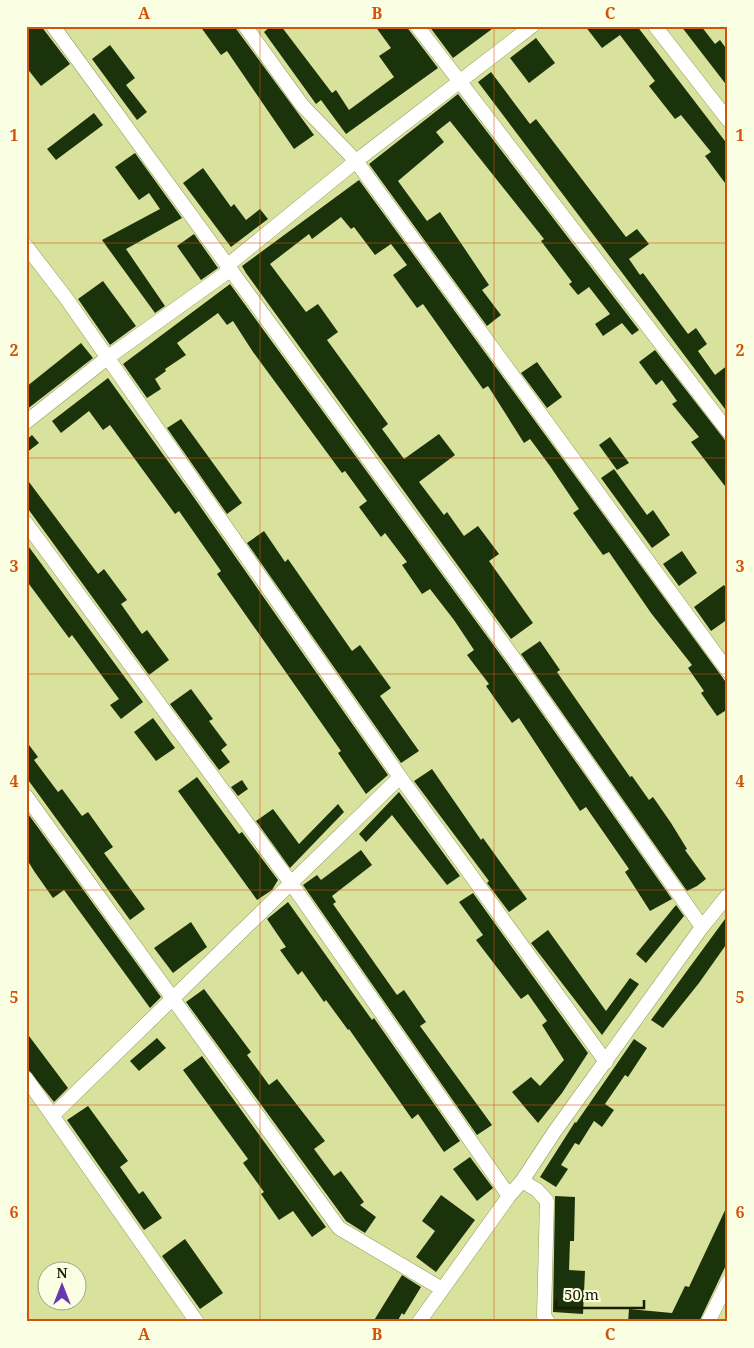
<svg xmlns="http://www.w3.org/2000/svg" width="754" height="1348" viewBox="0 0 754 1348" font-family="'Noto Serif',serif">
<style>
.building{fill:#1b330a}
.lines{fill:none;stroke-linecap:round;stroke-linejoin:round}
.minor-casing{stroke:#949c5a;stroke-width:15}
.minor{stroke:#fff;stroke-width:14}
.grid{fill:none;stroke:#d3530b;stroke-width:1;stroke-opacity:0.55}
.neatline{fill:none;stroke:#d3530b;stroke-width:2}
.grid-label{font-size:16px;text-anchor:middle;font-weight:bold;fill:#d3530b}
</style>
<rect width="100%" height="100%" fill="#d8e29d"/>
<path class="building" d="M26 26H41L70 64 41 86 26 67Z
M200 26H234L314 135 294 149 227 51 221 55Z
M271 26H281L332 93 336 90 349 110 394 77 379 56 391 48 375 26H406L438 68 346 134 321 100 316 104 264 32Z
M429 26H496L453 58Z
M585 26H637L728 145V187L705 156 711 152 681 115 675 119 649 86 655 81 620 35 602 48Z
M681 26H701L715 44 720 40 728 51V87Z
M536 38 555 63 529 83 510 58Z
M110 45 135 78 126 85 147 112 137 120 92 59Z
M491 72 530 124 536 119 626 237 637 229 649 244 629 259 640 275 643 273 688 334 696 328 707 344 698 351 715 375 728 365V413L478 82Z
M458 94 639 330 632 335 622 323 603 336 595 324 610 314 589 287 578 295 569 284 572 282 541 241 544 239 450 121 436 132 444 142 398 181 427 221 440 212 489 285 482 290 501 315 487 326 369 164Z
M94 113 103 125 56 160 47 149Z
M135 153 182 218 126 249 165 306 155 313 102 240 160 209 149 193 139 200 115 167Z
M203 168 231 207 234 204 246 220 260 209 268 219 231 247 183 183Z
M359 180 728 685V709L717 716 701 693 704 691 688 668 692 665 651 613 609 552 603 555 573 513 579 509 550 466 530 439 524 443 488 386 483 389 423 304 417 308 393 275 407 265 391 244 375 255 354 227 351 229 341 217 312 239 309 234 270 264 306 312 318 304 338 332 327 340 388 424 382 429 404 459 439 434 455 455 419 482 444 515 447 512 464 536 478 526 499 554 489 561 533 623 511 639 246 273 242 266Z
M194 234 218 268 201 280 177 246Z
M103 281 136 326 110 345 78 299Z
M230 284 508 665 672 899 650 911 625 872 629 869 586 807 580 811 519 718 512 723 486 686 489 684 467 655 474 650 454 620 430 589 422 594 402 565 407 562 385 533 381 537 359 507 367 501 345 471 342 473 253 352 233 321 227 325 218 313 177 343 186 355 165 369 166 371 155 379 161 389 147 398 123 364Z
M81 343 93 358 26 410V387Z
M655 350 728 444V490L691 442 699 437 672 404 677 401 662 380 656 385 639 362Z
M537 362 562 397 547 408 521 373Z
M108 378 188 489 388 775 366 794 338 753 341 751 217 574 221 571 179 511 175 514 110 425 103 430 89 411 61 433 52 421Z
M181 419 242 503 227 514 167 428Z
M32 435 39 443 26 453V440Z
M610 437 629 463 617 470 599 445Z
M614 469 647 515 653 510 670 535 652 548 601 478Z
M26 478 98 574 104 569 127 600 121 604 142 634 147 630 169 660 149 675 26 506Z
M264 531 285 562 288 559 352 651 360 645 391 688 380 696 419 751 401 763 247 543Z
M26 543 143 702 121 719 110 705 119 699 72 635 69 638 26 580Z
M682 551 697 573 679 586 663 564Z
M724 585 728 591V619L711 631 694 607Z
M540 641 560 670 557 672 630 777 632 776 649 800 653 797 671 823 687 849 685 850 706 879 697 886 687 891 521 654Z
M191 689 213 719 209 721 227 745 221 750 230 762 219 770 170 704Z
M153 718 175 748 156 761 134 732Z
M26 741 38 757 34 760 58 792 62 789 82 816 88 812 113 847 104 853 145 909 130 920 26 777Z
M432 769 481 840 483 838 527 899 509 912 487 883 489 881 414 781Z
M197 777 239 834 242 832 278 880 272 890 257 900 178 791Z
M242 780 248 789 238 796 231 787Z
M399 792 460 876 447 885 392 815 366 842 359 834Z
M338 804 344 812 290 868 256 821 273 809 299 844Z
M26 811 161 997 150 1008 64 890 53 898 34 871 26 858Z
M361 850 372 865 332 896 336 902 333 904 397 995 404 990 426 1022 420 1026 492 1125 477 1135 303 885 317 875 321 880Z
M473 893 588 1053 562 1093 538 1123 512 1092 531 1077 540 1086 564 1060 542 1025 547 1021 528 994 521 999 476 940 483 935 459 902Z
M288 902 372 1020 374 1018 460 1141 444 1152 418 1114 412 1119 349 1029 348 1030 326 1000 324 1002 302 971 298 975 280 950 286 947 267 919Z
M676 905 684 916 646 963 636 954Z
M728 915V942L699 983 663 1028 651 1020Z
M191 922 207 947 173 973 154 948Z
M548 930 606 1011 630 978 639 984 602 1035 531 943Z
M204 989 251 1052 247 1055 269 1085 277 1079 325 1141 314 1149 334 1176 341 1171 364 1202 360 1205 376 1217 365 1233 346 1221 186 1002Z
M26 1032 68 1088 54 1102 26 1067Z
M157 1038 166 1048 139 1071 130 1061Z
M634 1039 647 1048 628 1077 625 1075 605 1104 614 1110 602 1127 594 1121 579 1145 575 1143 561 1165 568 1169 556 1187 540 1177 575 1122 576 1123Z
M202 1056 326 1227 312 1237 293 1211 279 1220 261 1194 264 1192 243 1163 248 1159 183 1070Z
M88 1106 128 1161 120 1167 139 1194 143 1191 162 1218 144 1230 67 1120Z
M470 1157 493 1188 477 1201 453 1169Z
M441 1195 475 1220 436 1272 416 1257 435 1231 422 1221Z
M555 1196 575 1197 574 1241H570L569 1270 585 1271 583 1314 553 1312Z
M728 1204V1261L699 1322H628L629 1309 672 1313 685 1286 689 1287Z
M185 1239 223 1293 200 1309 162 1256Z
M402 1275 421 1287 404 1315 402 1313 397 1322H373Z"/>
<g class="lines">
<defs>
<path id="minor" d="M53 26 515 660 702 927
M245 26 302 105 356 161 728 671
M417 26 728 431
M655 26 728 120
M26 246 66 298 400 777 606 1062
M26 422 107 358 226 273 228 265 356 161 532 26
M26 523 291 883 509 1196
M26 796 339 1228 442 1289
M26 1078 197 1322
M53 1115 400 777
M522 1181 537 1190 547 1201 544 1316 548 1322
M419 1322 509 1196 522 1181 555 1131 702 927 728 895
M708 1322 728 1282"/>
</defs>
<use href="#minor" class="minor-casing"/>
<use href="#minor" class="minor"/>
</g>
<path class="grid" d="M260 26V1322M494 26V1322M26 243H728M26 458H728M26 674H728M26 890H728M26 1105H728"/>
<rect width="754" height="1348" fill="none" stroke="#faffe3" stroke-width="55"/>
<g transform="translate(62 1286)"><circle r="24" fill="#faffe3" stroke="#a0a589"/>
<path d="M0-4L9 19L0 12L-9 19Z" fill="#6439b1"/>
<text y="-8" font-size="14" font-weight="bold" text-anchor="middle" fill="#1a1d02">N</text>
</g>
<path d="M556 1300v8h88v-8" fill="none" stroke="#1a1d02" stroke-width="2.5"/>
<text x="564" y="1300" font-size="15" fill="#1a1d02" stroke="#faffe3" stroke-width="4" paint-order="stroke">50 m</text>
<rect x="28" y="28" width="698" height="1292" class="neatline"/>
<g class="grid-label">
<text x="144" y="19">A</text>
<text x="377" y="19">B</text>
<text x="610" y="19">C</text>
<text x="14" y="141">1</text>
<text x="740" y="141">1</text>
<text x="14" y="356">2</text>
<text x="740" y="356">2</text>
<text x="14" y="572">3</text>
<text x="740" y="572">3</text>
<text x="14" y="787">4</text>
<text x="740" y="787">4</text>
<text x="14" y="1003">5</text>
<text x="740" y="1003">5</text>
<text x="14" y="1218">6</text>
<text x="740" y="1218">6</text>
<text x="144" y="1340">A</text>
<text x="377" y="1340">B</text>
<text x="610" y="1340">C</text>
</g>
</svg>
